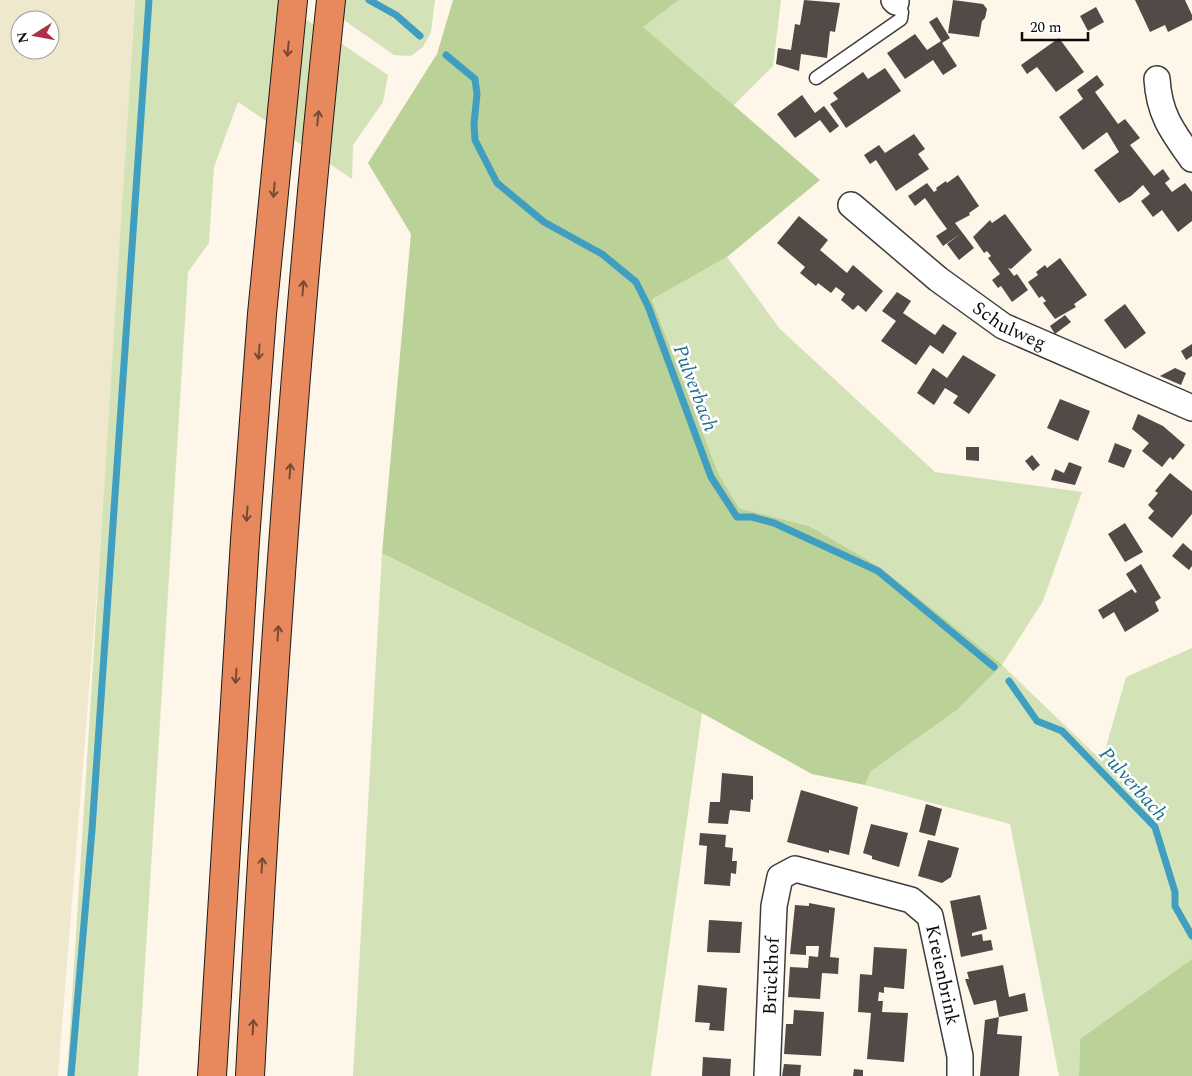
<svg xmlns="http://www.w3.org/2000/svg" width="1192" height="1076" viewBox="0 0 1192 1076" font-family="Spectral,serif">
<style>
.farmland{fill:#f0e8cc;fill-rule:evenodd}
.green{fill:#d4e3b7}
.forest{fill:#bad297}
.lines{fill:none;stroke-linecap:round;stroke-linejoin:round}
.stream{stroke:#409ec0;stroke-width:7}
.building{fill:#514a47}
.service-casing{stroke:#3d3d3d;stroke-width:15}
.minor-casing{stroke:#3d3d3d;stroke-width:28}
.motorway-casing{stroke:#1b1b1b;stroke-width:30}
.service{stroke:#fff;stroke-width:12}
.minor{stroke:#fff;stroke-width:25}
.motorway{stroke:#e7895d;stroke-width:28}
.oneway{stroke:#784a34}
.labels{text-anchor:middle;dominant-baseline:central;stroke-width:5;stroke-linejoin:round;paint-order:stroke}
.street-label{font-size:19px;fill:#0a0a0a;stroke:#fff}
.water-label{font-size:20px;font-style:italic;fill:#206e8f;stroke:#fff}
</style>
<rect width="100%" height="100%" fill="#fdf6e9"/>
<path class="farmland" d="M0 0H135L102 529 58 1076H0ZM20 20H50V50H20Z"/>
<path class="green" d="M135 0H277L388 75 383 102 353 145 352 179 238 102 214 167 209 243 188 272 138 1076H67Z
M315 0H435L431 32 423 47 411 56 394 55Z
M679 0H781L773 66 733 106 642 27Z
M727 257 780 329 935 472 1082 492 1043 601 1002 665 1102 761 1126 677 1192 648V959L1080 1039 1079 1076H1059L1010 824 865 785 870 772 957 710 1001 665 809 526 739 508 718 473 652 298Z
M382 553 702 713 651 1076H353Z"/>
<path class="forest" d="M453 0H679L643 27 820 180 727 257 652 299 718 473 739 508 809 526 881 568 1002 665 957 710 870 772 865 785 812 774 702 713 382 553 411 234 368 163 437 54Z
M1192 959V1076H1079L1080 1039Z"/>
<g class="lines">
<path class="stream" d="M369 0 396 15 420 36
M446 55 475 79 477 94 474 124 475 140 497 183 544 222 602 254 636 282 648 306 711 477 737 517H752L774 523 878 571 994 667
M1009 681 1037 721 1062 731 1155 827 1175 892V906L1192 936
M71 1076 92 830 149 0"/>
</g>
<path class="building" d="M804 0 840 3 835 32 830 31 827 58 801 54 799 71 776 64 778 48 791 50 795 24 800 25Z
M953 0 983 4 987 9 985 18 982 21 979 37 948 33Z
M1135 0H1185L1192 15V20L1168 32 1165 25 1150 32Z
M1096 7 1104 22 1088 31 1080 16Z
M937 17 950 38 942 43 957 66 943 75 933 60 905 79 887 53 915 34 927 50 941 41 929 22Z
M1059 38 1084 72 1056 92 1037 67 1027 74 1021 65Z
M885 68 901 91 846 128 830 104 838 99 833 93 863 72 868 79Z
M1097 75 1104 85 1095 92 1118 124 1125 119 1140 138 1130 145 1154 176 1163 169 1170 179 1165 183 1172 192 1185 183 1192 192V221L1178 232 1162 210 1153 217 1141 201 1150 194 1143 185 1131 196 1119 203 1094 170 1119 152 1107 132 1083 150 1059 117 1083 99 1077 90Z
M802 95 815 113 824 106 839 126 830 133 820 120 795 138 777 114Z
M914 134 925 149 918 154 929 169 896 191 876 160 870 164 864 155 879 145 885 153Z
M958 175 979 206 969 213 970 215 955 223 974 248 959 260 947 244 960 234 943 246 936 236 947 229 936 214 925 198 915 206 908 196 927 183 934 192 937 190 936 188 946 181 947 183Z
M1005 214 1032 250 1011 269 1008 268 1014 276 1017 274 1028 290 1012 302 1001 286 998 288 992 280 1000 274 988 258 991 256 987 251 984 253 973 237 990 220 992 223Z
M799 216 828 240 820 250 847 273 853 265 883 291 866 312 858 305 853 310 841 300 845 294 836 287 831 293 818 283 816 286 800 273 805 267 777 243Z
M1060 258 1087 295 1074 304 1076 307 1055 319 1043 303 1046 301 1042 296 1039 298 1028 282 1038 275 1036 272 1045 265 1047 268Z
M897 292 911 301 903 313 935 335 943 324 957 333 943 354 930 345 916 365 881 341 896 321 882 311Z
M1125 304 1146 333 1125 349 1104 320Z
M1065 315 1071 322 1055 334 1050 326Z
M1192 344V356L1186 360 1181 351Z
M963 355 996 375 969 414 953 403 958 396 945 388 934 405 917 393 933 368 947 378Z
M1175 368 1186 373 1181 385 1160 376Z
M1060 399 1090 411 1078 441 1047 428Z
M1138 414 1163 426 1185 445 1173 460 1170 457 1162 467 1142 451 1149 443 1132 429Z
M1115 443 1132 450 1124 468 1108 462Z
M966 447H979V461L966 460Z
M1032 455 1040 465 1033 471 1025 461Z
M1069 462 1082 467 1075 485 1051 480 1055 469 1064 473Z
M1170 473 1192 491V514L1172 538 1148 518 1154 511 1148 505 1158 493 1155 491Z
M1125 523 1143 552 1125 562 1108 534Z
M1183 543 1192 551V566L1189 570 1172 556Z
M1141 564 1161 598 1155 602 1159 611 1125 632 1114 612 1103 619 1098 610 1132 589 1135 593 1137 592 1126 574Z
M722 773 753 776V800L751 799 750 812 730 810 728 824 708 823 710 802H720Z
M801 790 858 807 849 855 829 850V853L787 842Z
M926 804 942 809 935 836 919 832Z
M871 824 908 833 899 867 872 859V856L863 853Z
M700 833 726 835 725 847 733 848 732 861H737L736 874 731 873 730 886 704 884 707 846 699 845Z
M928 840 959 848 951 877 942 883 918 876Z
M980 895 987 929 972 933V936L982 934 983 941 991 940 993 950 961 957 950 901Z
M809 903 835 908 830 957 839 958 838 974 822 973 820 999 788 997 790 967 808 968 809 956 818 957 819 946H806V955L790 954 795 905 809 906Z
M709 920 742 922 740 953 707 952Z
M874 947 907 949 904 989 884 987V993L879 992 878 1001H883L882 1012 908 1013 904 1062 867 1059 871 1013 858 1012 860 974 872 975Z
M1003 965 1009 997 1025 993 1028 1011 999 1017 996 1000 974 1005 965 979H969L967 972Z
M698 985 727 988 724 1031 709 1030 710 1023 695 1022Z
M794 1010 824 1012 821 1056 784 1054 786 1024H793Z
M999 1017 997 1034 1022 1036 1019 1076H980L985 1020Z
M703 1057 731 1059 730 1076H702Z
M784 1064 801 1065 800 1076H782Z
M854 1069 863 1070V1076H853Z"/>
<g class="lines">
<defs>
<path id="service" d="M816 78 901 19 902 12 896 2"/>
<g id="minor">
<path d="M894 0 896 2"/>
<path d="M1157 79C1159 114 1172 131 1192 159"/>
<path id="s1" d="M851 205 938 279 1003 326 1192 408"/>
<path id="s2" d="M767 1076 774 906 780 877 795 869 911 900 930 916 960 1056V1076"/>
</g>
<path id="motorway" d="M212 1076 245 540 262 314 293 0
M250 1076C269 717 293 357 331 0"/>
</defs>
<use href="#service" class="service-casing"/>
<use href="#minor" class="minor-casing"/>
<use href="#motorway" class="motorway-casing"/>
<use href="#service" class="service"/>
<use href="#minor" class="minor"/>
<use href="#motorway" class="motorway"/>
</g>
<defs><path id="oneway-shaft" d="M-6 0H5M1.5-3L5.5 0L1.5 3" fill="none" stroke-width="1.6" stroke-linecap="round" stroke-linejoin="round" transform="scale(1.25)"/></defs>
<g class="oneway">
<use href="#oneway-shaft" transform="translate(288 49) rotate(96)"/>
<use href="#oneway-shaft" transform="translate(318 118) rotate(-84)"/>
<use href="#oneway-shaft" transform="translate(274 190) rotate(95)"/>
<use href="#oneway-shaft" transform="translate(303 288) rotate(-86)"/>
<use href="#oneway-shaft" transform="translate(259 352) rotate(94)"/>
<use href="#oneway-shaft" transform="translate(290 471) rotate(-86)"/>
<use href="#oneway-shaft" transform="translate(247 514) rotate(94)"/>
<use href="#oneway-shaft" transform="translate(278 633) rotate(-86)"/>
<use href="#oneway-shaft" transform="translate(236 676) rotate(94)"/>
<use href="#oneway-shaft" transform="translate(262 865) rotate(-86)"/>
<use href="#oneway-shaft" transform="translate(253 1027) rotate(-87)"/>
</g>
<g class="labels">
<g class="street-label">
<text stroke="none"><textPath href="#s1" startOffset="200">Schulweg</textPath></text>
<text stroke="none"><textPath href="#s2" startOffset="422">Kreienbrink</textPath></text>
<text stroke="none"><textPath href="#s2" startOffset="100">Brückhof</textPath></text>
</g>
<g class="water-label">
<text transform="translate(695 388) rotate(69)">Pulverbach</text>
<text transform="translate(1133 784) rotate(48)">Pulverbach</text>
</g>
</g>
<g transform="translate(35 35) rotate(259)"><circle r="24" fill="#ffffff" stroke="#9d9d9d"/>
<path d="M0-4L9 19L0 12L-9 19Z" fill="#ac3047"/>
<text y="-8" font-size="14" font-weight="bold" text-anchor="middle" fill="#0a0a0a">N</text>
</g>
<path d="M1022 32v8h66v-8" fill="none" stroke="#0a0a0a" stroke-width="2.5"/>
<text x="1030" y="32" font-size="15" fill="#0a0a0a" stroke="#ffffff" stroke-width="4" paint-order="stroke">20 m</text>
</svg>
